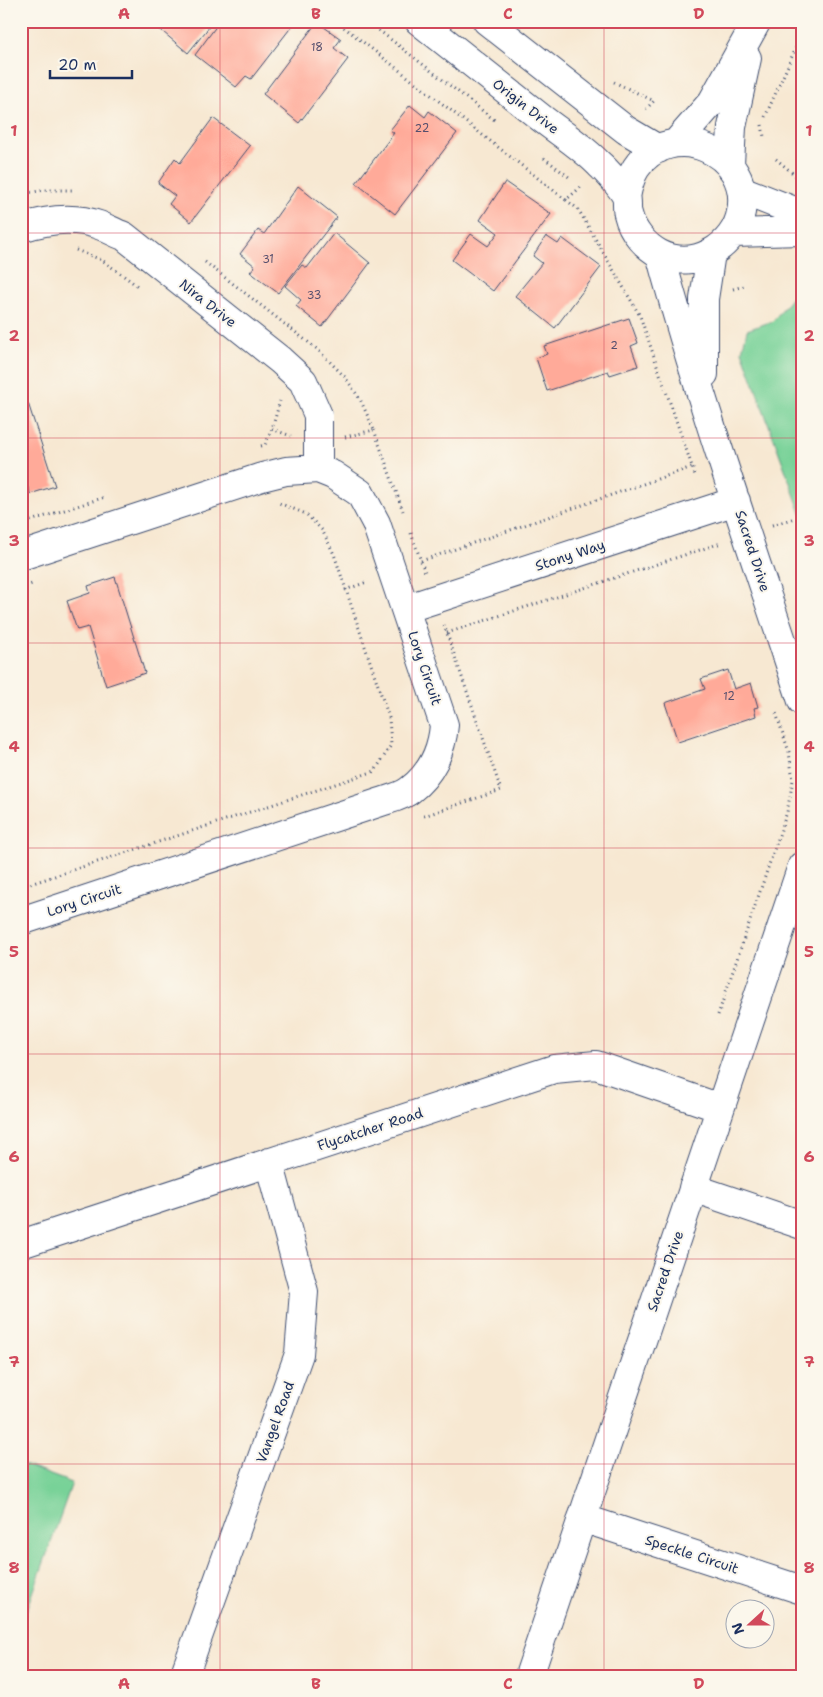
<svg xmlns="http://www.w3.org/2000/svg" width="823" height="1697" viewBox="0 0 823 1697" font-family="'Shantell Sans',sans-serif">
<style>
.green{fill:#78d298;stroke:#4a807b}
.building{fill:#fa9}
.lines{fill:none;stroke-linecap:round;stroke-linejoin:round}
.minor-casing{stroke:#3c4b6f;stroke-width:30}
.path{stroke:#3c4b6f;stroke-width:3;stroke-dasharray:1 4;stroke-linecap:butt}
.minor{stroke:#fff;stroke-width:28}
.grid{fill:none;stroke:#d1495b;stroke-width:1;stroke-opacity:0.55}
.labels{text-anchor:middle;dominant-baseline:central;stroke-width:4;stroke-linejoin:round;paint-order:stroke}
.number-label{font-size:11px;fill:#544e6d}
.street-label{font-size:14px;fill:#1b2f5e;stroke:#fbf7ec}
.neatline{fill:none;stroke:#d1495b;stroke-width:2}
.grid-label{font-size:16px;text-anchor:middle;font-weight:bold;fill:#d1495b}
</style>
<rect width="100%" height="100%" fill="#fbf7ec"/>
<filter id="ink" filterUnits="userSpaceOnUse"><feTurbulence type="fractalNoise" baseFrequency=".02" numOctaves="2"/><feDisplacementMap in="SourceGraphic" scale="10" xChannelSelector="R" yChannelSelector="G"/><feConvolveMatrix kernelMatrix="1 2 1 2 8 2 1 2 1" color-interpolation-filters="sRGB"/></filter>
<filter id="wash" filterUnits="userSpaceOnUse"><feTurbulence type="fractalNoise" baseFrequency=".0096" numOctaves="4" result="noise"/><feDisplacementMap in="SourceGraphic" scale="20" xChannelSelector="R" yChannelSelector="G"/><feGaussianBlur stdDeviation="1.12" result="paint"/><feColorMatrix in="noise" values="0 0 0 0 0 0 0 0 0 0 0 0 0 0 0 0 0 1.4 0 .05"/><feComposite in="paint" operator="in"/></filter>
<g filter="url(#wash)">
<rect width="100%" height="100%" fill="#f7e8d2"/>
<path class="green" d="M801 286 802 287V516L742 351 747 330 773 321Z
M21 1464 72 1483 21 1627Z"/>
<g id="blocks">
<path class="building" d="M161 21H214L188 53 157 27Z
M220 21H296L251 79 246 76 236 87 195 55Z
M317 22 341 39 334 48 348 59 299 123 263 94Z
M410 105 425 117 429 111 457 133 395 214 356 183 394 133 390 130Z
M213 118 250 146 191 222 169 204 175 196 158 183 175 158 180 163Z
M505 182 551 214 493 291 452 260 471 234 488 246 498 233 480 220Z
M298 186 337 217 278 293 250 272 255 266 240 254 258 230 264 234Z
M334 233 370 263 322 327 296 306 301 300 285 286 302 265 307 268Z
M546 236 558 244 562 238 601 267 555 328 515 296 542 263 533 256Z
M629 318 638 343 631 346 638 366 610 375 608 371 547 391 536 358 547 354 544 346Z
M28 403 55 486 30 494 29 488 21 491V405Z
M115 577 145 673 106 686 88 627 77 630 67 601 90 593 88 586Z
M728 670 734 689 751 683 758 707 754 708 756 716 678 742 665 703 705 689 701 679Z"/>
</g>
</g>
<g filter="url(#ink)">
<use href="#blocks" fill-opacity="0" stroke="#3c4b6f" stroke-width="1"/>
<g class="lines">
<defs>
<path id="minor" d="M419 21C459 53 500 85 540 117 559 132 583 147 599 164 606 170 622 188 626 196 628 201 626 209 628 214 632 231 645 246 660 254 694 271 735 247 741 212 753 151 670 117 636 168 630 177 628 187 626 197
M487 21 626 130 658 149
M676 143 712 102 757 21
M730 164 732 127 747 58
M741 190 802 214
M21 228C45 220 74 216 99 225 107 228 115 233 124 236L280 360 303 381 318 415V469
M733 233 802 231
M660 254C701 405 753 552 802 701
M704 374V299L711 253
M21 556 262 477 286 471 318 469 333 475 360 493 376 523 444 725C442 750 431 774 410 790 403 796 390 799 381 802L21 921
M405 609 736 501
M693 1188 802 1225
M21 1244 554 1069 596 1065 720 1108
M582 1518 802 1590
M184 1676 299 1354 304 1292 269 1162
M529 1676 802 866"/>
</defs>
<use href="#minor" class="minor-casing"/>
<path class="path" d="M336 21 566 200 583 185
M367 21 497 122
M614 82 654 101 646 109
M765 117 802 34
M762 125 764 137
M544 158 569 177
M776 159 802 181
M21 194 45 190H75
M566 200 578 209 640 316 695 475
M76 250 102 260 139 287
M205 262 317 349 345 377 360 399 374 430
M733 289 744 286
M272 429 291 436
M345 437 374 430 403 511
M261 446 265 445 272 429 280 401
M21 524 105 497
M772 525 795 518
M411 533 426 575
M421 561 692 467
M21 588 32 584
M345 590 367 582
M447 633 721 543
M424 816 501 790 444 625
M21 887 375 771 391 745 389 718 334 554 322 530 306 514 279 503V501
M718 1015 787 812 793 780 789 752 776 713"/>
<use href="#minor" class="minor"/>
</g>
</g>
<path class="grid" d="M220 21V1676M412 21V1676M604 21V1676M21 233H802M21 438H802M21 643H802M21 848H802M21 1054H802M21 1259H802M21 1464H802"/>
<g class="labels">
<g class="number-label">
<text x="317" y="47">18</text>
<text x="422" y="128">22</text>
<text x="268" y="259">31</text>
<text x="314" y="295">33</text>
<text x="614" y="345">2</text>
<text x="729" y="696">12</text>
</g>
<g class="street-label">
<text transform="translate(526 106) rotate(38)">Origin Drive</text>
<text transform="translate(208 303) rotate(38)">Nira Drive</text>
<text transform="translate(753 551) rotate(72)">Sacred Drive</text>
<text transform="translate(570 555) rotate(-18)">Stony Way</text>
<text transform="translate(425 668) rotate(71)">Lory Circuit</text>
<text transform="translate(84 900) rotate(-18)">Lory Circuit</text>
<text transform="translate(370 1129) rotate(-18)">Flycatcher Road</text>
<text transform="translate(665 1271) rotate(-71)">Sacred Drive</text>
<text transform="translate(275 1422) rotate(-70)">Vangel Road</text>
<text transform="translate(692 1554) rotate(18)">Speckle Circuit</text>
</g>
</g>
<rect width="823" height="1697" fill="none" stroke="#fbf7ec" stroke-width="55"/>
<g transform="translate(750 1624) rotate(249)"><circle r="24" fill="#fbf7ec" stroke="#a1a7b3"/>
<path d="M0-4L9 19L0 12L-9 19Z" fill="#d1495b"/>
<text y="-8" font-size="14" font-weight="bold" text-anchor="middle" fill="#1b2f5e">N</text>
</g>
<path d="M50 70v8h82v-8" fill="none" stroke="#1b2f5e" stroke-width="2.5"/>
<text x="58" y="70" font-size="15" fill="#1b2f5e" stroke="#fbf7ec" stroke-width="4" paint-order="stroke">20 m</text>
<rect x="28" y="28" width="768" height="1642" class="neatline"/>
<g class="grid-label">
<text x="124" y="19">A</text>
<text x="316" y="19">B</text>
<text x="508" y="19">C</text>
<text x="699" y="19">D</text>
<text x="14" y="136">1</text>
<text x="809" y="136">1</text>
<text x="14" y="341">2</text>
<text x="809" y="341">2</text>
<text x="14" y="546">3</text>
<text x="809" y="546">3</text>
<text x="14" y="752">4</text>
<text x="809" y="752">4</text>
<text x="14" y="957">5</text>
<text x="809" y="957">5</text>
<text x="14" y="1162">6</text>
<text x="809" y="1162">6</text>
<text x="14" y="1367">7</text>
<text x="809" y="1367">7</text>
<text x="14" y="1573">8</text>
<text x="809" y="1573">8</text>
<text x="124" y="1689">A</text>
<text x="316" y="1689">B</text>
<text x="508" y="1689">C</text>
<text x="699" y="1689">D</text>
</g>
</svg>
